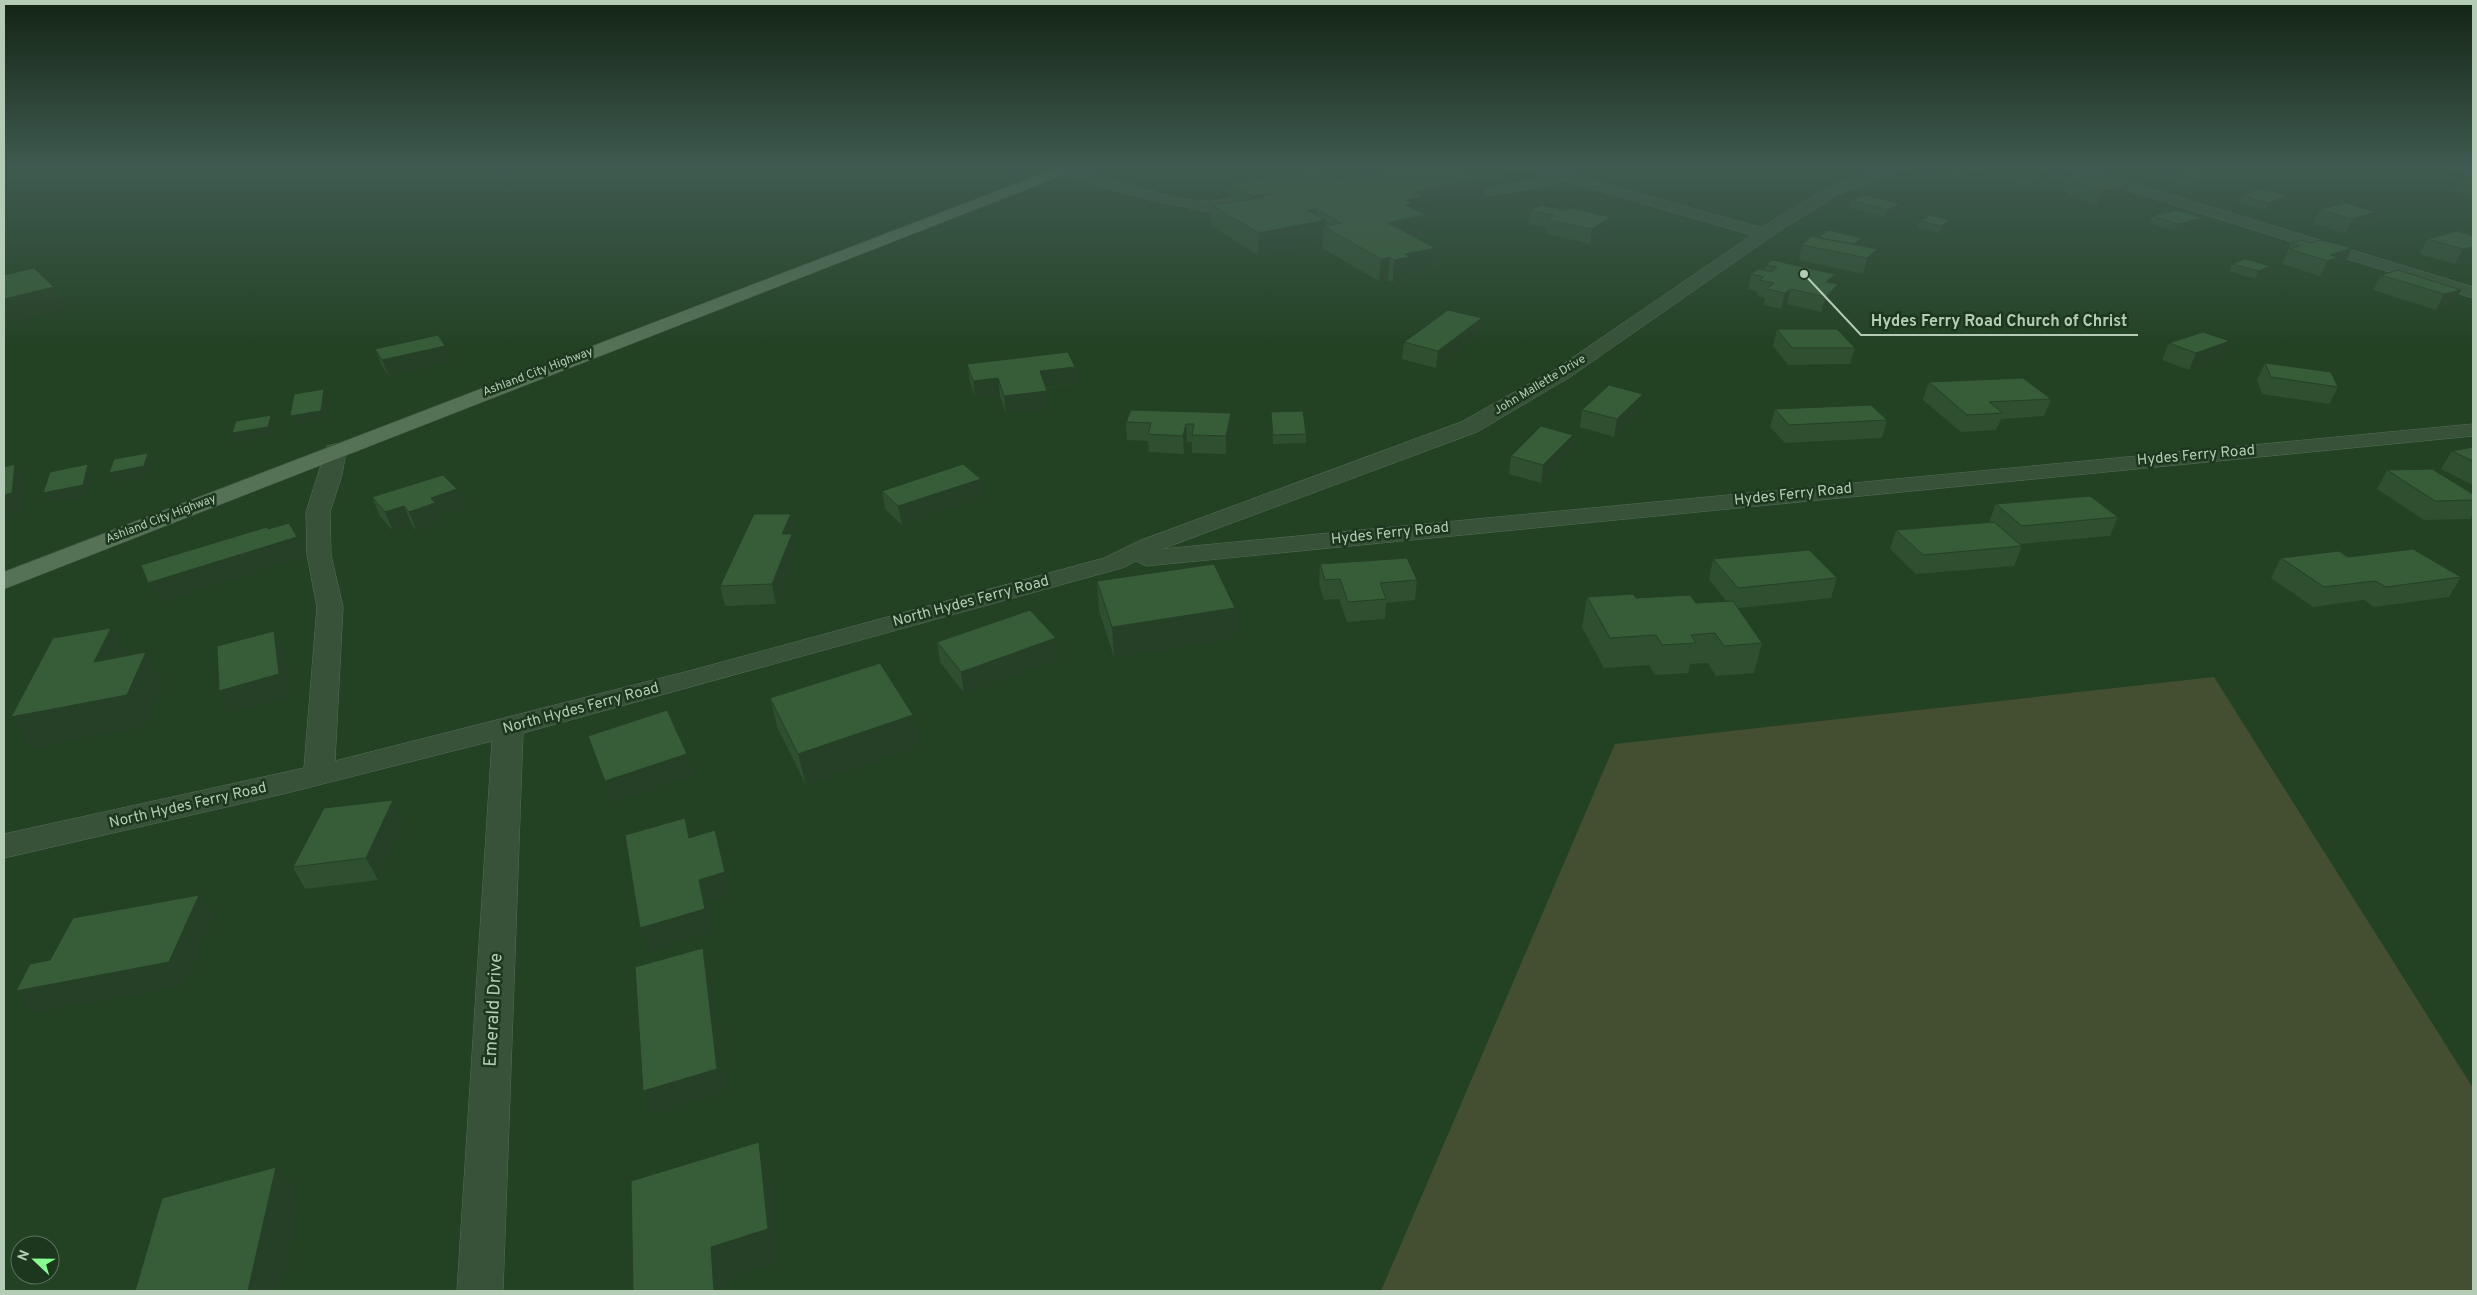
<svg xmlns="http://www.w3.org/2000/svg" width="2477" height="1295" viewBox="0 0 2477 1295" font-family="Overpass,sans-serif">
<style>
.green{fill:#434f30}
.lines{fill:none;stroke-linecap:round;stroke-linejoin:round}
.minor-casing{stroke:#556f57;stroke-width:1}
.major-casing{stroke:#415b43;stroke-width:1}
.minor{fill:#375239;fill-rule:evenodd}
.major{fill:#557257;fill-rule:evenodd}
.wall{fill:#2e4f30}
.shaded-wall{fill:#264027}
.building{fill:#365c38;stroke:#264027}
.labels{text-anchor:middle;dominant-baseline:central;stroke-width:5;stroke-linejoin:round;paint-order:stroke}
.far-street-label{font-size:12px;fill:#b4ccb6;stroke:#1c371e}
.street-label{font-size:15px;fill:#b4ccb6;stroke:#1c371e}
.near-street-label{font-size:18px;fill:#b4ccb6;stroke:#1c371e}
.leader{fill:none;stroke:#b4ccb6;stroke-width:2}
.callout-dot{fill:#b4ccb6;stroke:#1c371e;stroke-width:2}
.callout-label{font-size:16px;text-anchor:middle;font-weight:bold;fill:#b4ccb6;stroke:#1c371e;stroke-width:5;stroke-linejoin:round;paint-order:stroke}
</style>
<rect width="100%" height="100%" fill="#234224"/>
<path class="green" d="M2214 677 2473 1088V1291H1381L1615 744Z"/>
<g class="lines">
<defs>
<path id="minor" d="M1036 166C1088 163 1149 198 1204 201 1222 202 1249 194 1268 190L1276 195 1268 200 1205 211 1150 200 1038 169Z
M1426 166H1467L1465 169C1453 172 1435 177 1426 166Z
M1499 166H1543L1762 228C1799 203 1864 163 1908 166L1906 169 1839 194 1782 229 1570 377 1477 432 1162 549 2473 424V436L1146 566 1136 561 1122 568 523 733 503 1291H457L492 741 283 794 4 858V834L304 768 317 607 307 555 306 512 327 446 335 444 343 446 346 451 342 475 330 512 331 555 343 607 335 761 689 671 1104 558 1141 540 1461 422 1556 369 1752 235 1558 179 1557 184 1552 185 1484 197 1479 196 1477 193 1479 190 1550 177C1545 175 1540 173 1534 172 1523 171 1507 177 1499 166Z
M2056 166H2077L2473 287V298L2058 169Z
M2446 166 2473 167V175L2448 169Z"/>
<path id="major" d="M1062 166H1081L1079 169 4 589V572Z"/>
</defs>
<use href="#minor" class="minor-casing"/>
<use href="#major" class="major-casing"/>
<use href="#minor" class="minor"/>
<use href="#major" class="major"/>
</g>
<path class="wall" d="M1948 166 1967 177 1960 181 1934 175 1936 168Z
M1960 166H1996L1981 171Z
M2019 166H2066L2062 178 2031 188 2010 182 2015 168 2019 167Z
M2170 173 2214 176 2211 183 2193 187 2167 180Z
M1460 174 1486 178 1484 198 1421 211 1425 236 1416 238 1435 248 1433 270 1408 275V279L1393 282 1388 280 1379 281 1322 248 1323 242 1258 255 1211 225V205L1231 202V184Z
M2079 174 2123 199 2097 205 2066 194 2067 192 2061 190 2066 176Z
M2473 174V196L2454 191 2461 178Z
M2241 195 2290 196 2287 203 2265 210 2238 202Z
M1851 200 1901 204 1899 212 1885 217 1849 207Z
M2345 203 2369 226 2345 233 2313 224 2320 210Z
M1531 211H1567L1611 217 1608 231 1590 244 1546 234V228L1529 225Z
M2152 216 2200 225 2175 231 2149 223Z
M1920 221 1949 227 1939 233 1917 228Z
M2473 236V260L2455 264 2420 254 2427 239Z
M2301 240 2345 263 2334 267 2331 273 2320 276 2282 264 2291 243Z
M1802 245 1860 246 1872 264 1863 274 1799 260Z
M1772 260 1832 283 1838 284 1834 300 1821 312 1787 304 1781 309 1764 305 1765 298 1757 296 1758 292 1748 289 1751 274 1765 270 1766 265Z
M2232 264 2267 274 2255 279 2229 271Z
M2381 275 2461 290 2452 305 2436 310 2373 290Z
M1777 329 1855 348 1850 364 1788 365 1773 346Z
M1480 334 1436 368 1402 359 1404 342Z
M2230 341 2223 358 2189 370 2162 360 2169 343Z
M375 349 451 362 389 377 382 366Z
M2265 363 2338 387 2329 404 2262 394 2257 380Z
M967 364 1075 367 1076 384 1046 388 1047 391 1049 408 1006 413 1000 396 975 399 970 381Z
M1929 382 2051 399 2044 416 2001 419 1996 430 1961 432 1923 400Z
M1775 409 1887 420 1882 438 1785 443 1770 427Z
M1582 410 1640 412 1614 437 1580 427Z
M1271 412 1306 434V443L1273 444Z
M1231 413V431L1226 454 1192 453V442H1187L1184 454 1149 452 1148 441 1127 440 1126 422Z
M2473 447V485L2441 469 2452 451Z
M1570 453 1541 483 1509 474 1511 456Z
M2387 470 2473 494V514L2470 519 2424 520 2377 489Z
M457 489 465 508 440 516 443 522 417 531 412 525 393 531 380 516 372 497Z
M882 491 983 497 902 525 885 509Z
M1996 504 2118 517 2110 536 2019 544 2022 546 2014 566 1916 574 1890 549 1896 530 1989 522Z
M791 514 795 533 793 538 797 553 776 604 725 606 720 586Z
M2348 557 2461 577 2449 597 2374 607 2364 600 2313 607 2271 578 2281 558Z
M1713 559 1837 578 1831 598 1738 608 1762 643 1754 673 1716 676 1708 663 1690 664 1688 673 1655 675 1649 665 1604 668 1582 627 1587 597 1696 603 1727 602 1709 579Z
M1320 564 1417 580 1415 600 1386 603 1385 619 1347 622 1339 599 1324 600 1319 584Z
M1097 581 1236 638 1114 657 1099 611Z
M1056 638 1058 659 964 693 940 662 937 642Z
M770 698 913 715 919 746 806 785 778 729Z
M404 821 378 880 305 889 293 867Z"/>
<path class="shaded-wall" d="M1983 166H1996L1981 171Z
M2062 166H2066L2062 178 2031 188 2036 174Z
M1970 171 1967 177 1960 181 1962 174Z
M2214 176 2211 183 2193 187 2196 180Z
M1486 178 1484 198 1421 211V216L1426 215 1425 236 1386 244 1388 223 1406 200 1414 192Z
M2128 185 2123 199 2097 205 2102 191Z
M1271 194 1262 195 1261 215 1251 217V196Z
M2290 196 2287 203 2265 210 2268 203Z
M1901 204 1899 212 1885 217 1887 210Z
M1316 209 1315 222 1325 220 1324 227 1323 226V242L1258 255 1259 233 1307 210Z
M2376 212 2369 226 2345 233 2352 219Z
M1611 217 1608 231 1590 244 1592 229Z
M2203 218 2200 225 2175 231 2178 224Z
M1951 220 1949 227 1939 233 1941 226Z
M1862 238 1860 245 1852 246Z
M2473 247V260L2455 264 2463 249Z
M1435 248 1433 270 1408 275V279L1393 282 1394 260 1405 254Z
M2352 248 2345 263 2334 267 2331 273 2320 276 2330 255Z
M1877 249 1872 264 1863 274 1867 258Z
M1390 257 1388 280 1379 281 1381 259Z
M2271 266 2267 274 2255 279 2258 271Z
M1835 274 1831 289 1826 282Z
M1838 284 1834 300 1821 312 1826 297Z
M54 287 67 310 4 325V299Z
M1791 289 1787 304 1781 309 1785 293Z
M2461 290 2452 305 2436 310 2444 294Z
M1482 318 1480 334 1436 368 1438 351Z
M2230 341 2223 358 2189 370 2196 353Z
M445 346 451 362 389 377 382 360Z
M1075 367 1076 384 1041 388 1040 371Z
M998 378 1000 396 975 399 973 381Z
M324 389 328 398 325 420 294 425 290 416Z
M1047 391 1049 408 1006 413 1004 396Z
M1643 394 1640 412 1614 437 1617 419Z
M1231 413V431L1226 454V436Z
M271 415 275 424 273 436 237 442 232 433Z
M1186 424 1187 442 1184 454 1183 436Z
M1573 435 1570 453 1541 483 1543 465Z
M148 453 153 462 149 476 114 482 109 473Z
M15 464 26 483 23 512 4 517V495Z
M88 464 93 474 88 495 49 503 43 493Z
M981 479 983 497 902 525 898 506Z
M457 489 465 508 440 516 443 522 417 531 409 512 431 498Z
M404 506 412 525 393 531 385 512Z
M791 514 795 533 793 538 797 553 776 604 772 584 782 534Z
M297 537 306 556 160 602 148 583Z
M1235 608 1236 638 1114 657 1112 627Z
M111 628 129 658 94 662Z
M274 631 285 651 290 695 230 712 219 691Z
M1056 638 1058 659 964 693 961 672Z
M146 652 163 682 146 726 32 748 11 717Z
M913 715 919 746 806 785 798 754Z
M687 754 693 775 612 803 605 781Z
M393 800 404 821 378 880 366 858Z
M685 818 692 840 689 838Z
M715 830 722 852 732 894 706 902 712 931 648 951 640 928 699 880Z
M199 895 213 917 184 985 33 1013 16 991Z
M703 948 710 970 725 1092 653 1114 643 1091Z
M759 1142 770 1175 780 1262 724 1280 725 1291H714L711 1247Z
M276 1167 300 1200 281 1291H248Z"/>
<path class="building" d="M1412 166H1441L1460 174 1472 172 1486 178 1414 192 1423 197 1406 200 1413 203 1406 205 1426 215 1388 223 1435 248 1405 254 1409 257 1394 260 1390 257 1381 259 1323 226 1341 223 1316 209 1307 210 1325 220 1259 233 1211 205 1265 197 1262 195 1271 194 1251 196 1231 184 1318 169 1338 180Z
M1942 166H1948L1970 171 1962 174 1936 168Z
M2023 166H2062L2036 174 2015 168Z
M2187 169 2214 176 2196 180 2170 173Z
M2079 174 2096 179 2105 178 2128 185 2102 191 2071 181 2076 180 2066 176Z
M2473 174V180L2461 178Z
M2262 189 2290 196 2268 203 2241 195Z
M1865 195 1901 204 1887 210 1851 200Z
M2345 203 2376 212 2352 219 2320 210Z
M1540 205 1567 211 1571 208 1611 217 1592 229 1547 220 1554 215 1531 211Z
M2176 210 2203 218 2178 224 2152 216Z
M1930 215 1951 220 1941 226 1920 221Z
M1828 230 1862 238 1854 244 1818 238Z
M2458 231 2473 236V247L2463 249 2427 239Z
M1812 236 1877 249 1867 258 1802 245Z
M2301 240 2310 243 2322 240 2352 248 2330 255 2338 257 2328 261 2289 249 2300 246 2291 243Z
M2245 259 2271 266 2258 271 2232 264Z
M1772 260 1835 274 1826 282 1838 284 1826 297 1791 289 1785 293 1767 289 1774 283 1760 280 1764 277 1751 274 1758 269 1771 272 1777 267 1766 265Z
M34 268 54 287 4 299V275Z
M2398 270 2461 290 2444 294 2381 275Z
M1448 310 1482 318 1438 351 1404 342Z
M1777 329H1837L1855 348H1792Z
M2203 332 2230 341 2196 353 2169 343Z
M438 335 445 346 382 360 375 349Z
M1068 352 1075 367 1040 371 1047 391 1004 396 998 378 973 381 967 364Z
M2265 363 2331 372 2338 387 2271 377Z
M2023 378 2051 399 1989 402 2003 413 1967 415 1929 382Z
M1609 385 1643 394 1617 419 1582 410Z
M324 389 321 411 290 416 294 394Z
M1871 405 1887 420 1789 425 1775 409Z
M1131 410 1231 413 1226 436 1192 435 1194 424H1186L1183 436 1148 434 1151 423 1126 422Z
M1303 411 1306 434 1273 435 1271 412Z
M271 415 268 427 232 433 236 421Z
M1541 426 1573 435 1543 465 1511 456Z
M2473 447V461L2452 451Z
M148 453 144 466 109 473 114 459Z
M15 464 12 493 4 495V467Z
M88 464 83 485 43 493 50 472Z
M963 464 981 479 898 506 882 491Z
M2432 469 2473 494V500L2435 501 2387 470Z
M443 475 457 489 431 498 435 503 409 512 404 506 385 512 372 497Z
M2090 496 2118 517 2022 526 1996 504Z
M754 514H791L782 534H792L772 584 720 586Z
M1994 522 2022 546 1923 555 1896 530Z
M289 523 297 537 148 583 141 565 267 527 268 529Z
M2413 549 2461 577 2386 587 2375 581 2324 587 2281 558 2339 551 2348 557Z
M1809 550 1837 578 1738 588 1713 559Z
M1407 558 1417 580 1380 583 1386 599 1348 602 1340 579 1325 580 1320 564Z
M1214 564 1235 608 1112 627 1097 581Z
M1633 594 1636 598 1690 595 1696 603 1733 601 1762 643 1724 646 1715 633 1691 635 1696 643 1662 645 1656 635 1610 638 1587 597Z
M1030 610 1056 638 961 672 937 642Z
M111 628 94 662 146 652 127 695 11 717 53 638Z
M274 631 279 674 219 691 217 646Z
M880 663 913 715 798 754 770 698Z
M667 710 687 754 605 781 588 736Z
M393 800 366 858 293 867 324 808Z
M685 818 689 838 715 830 725 872 699 880 705 909 640 928 625 835Z
M199 895 169 962 16 991 30 964 50 960 73 918Z
M703 948 717 1069 643 1091 635 967Z
M759 1142 768 1229 711 1247 714 1291H633L631 1181Z
M276 1167 248 1291H135L162 1198Z"/>
<linearGradient id="sky" x2="0" y2="1"><stop stop-color="#132414"/><stop offset="0.48" stop-color="#3f5a50"/><stop offset="1" stop-color="#3f5a50" stop-opacity="0"/></linearGradient>
<rect width="2477" height="347" fill="url(#sky)"/>
<g class="labels">
<g class="far-street-label">
<text transform="translate(538 372) rotate(-21)">Ashland City Highway</text>
<text transform="translate(1540 385) rotate(-31)">John Mallette Drive</text>
<text transform="translate(161 519) rotate(-21)">Ashland City Highway</text>
</g>
<g class="street-label">
<text transform="translate(2196 456) rotate(-5)">Hydes Ferry Road</text>
<text transform="translate(1793 495) rotate(-6)">Hydes Ferry Road</text>
<text transform="translate(1390 534) rotate(-6)">Hydes Ferry Road</text>
<text transform="translate(971 602) rotate(-15)">North Hydes Ferry Road</text>
<text transform="translate(581 709) rotate(-15)">North Hydes Ferry Road</text>
<text transform="translate(188 806) rotate(-13)">North Hydes Ferry Road</text>
</g>
<g class="near-street-label">
<text transform="translate(494 1010) rotate(-87)">Emerald Drive</text>
</g>
</g>
<path class="leader" d="M1804 274L1861 335H2138"/>
<circle class="callout-dot" cx="1804" cy="274" r="5"/>
<g class="callout-label">
<text x="1999" y="326">Hydes Ferry Road Church of Christ</text>
</g>
<rect width="2477" height="1295" fill="none" stroke="#b4ccb6" stroke-width="10"/>
<g transform="translate(35 1260) rotate(292)"><circle r="24" fill="#1c371e" stroke="#59735b"/>
<path d="M0-4L9 19L0 12L-9 19Z" fill="#86ff90"/>
<text y="-8" font-size="14" font-weight="bold" text-anchor="middle" fill="#b4ccb6">N</text>
</g>
</svg>
